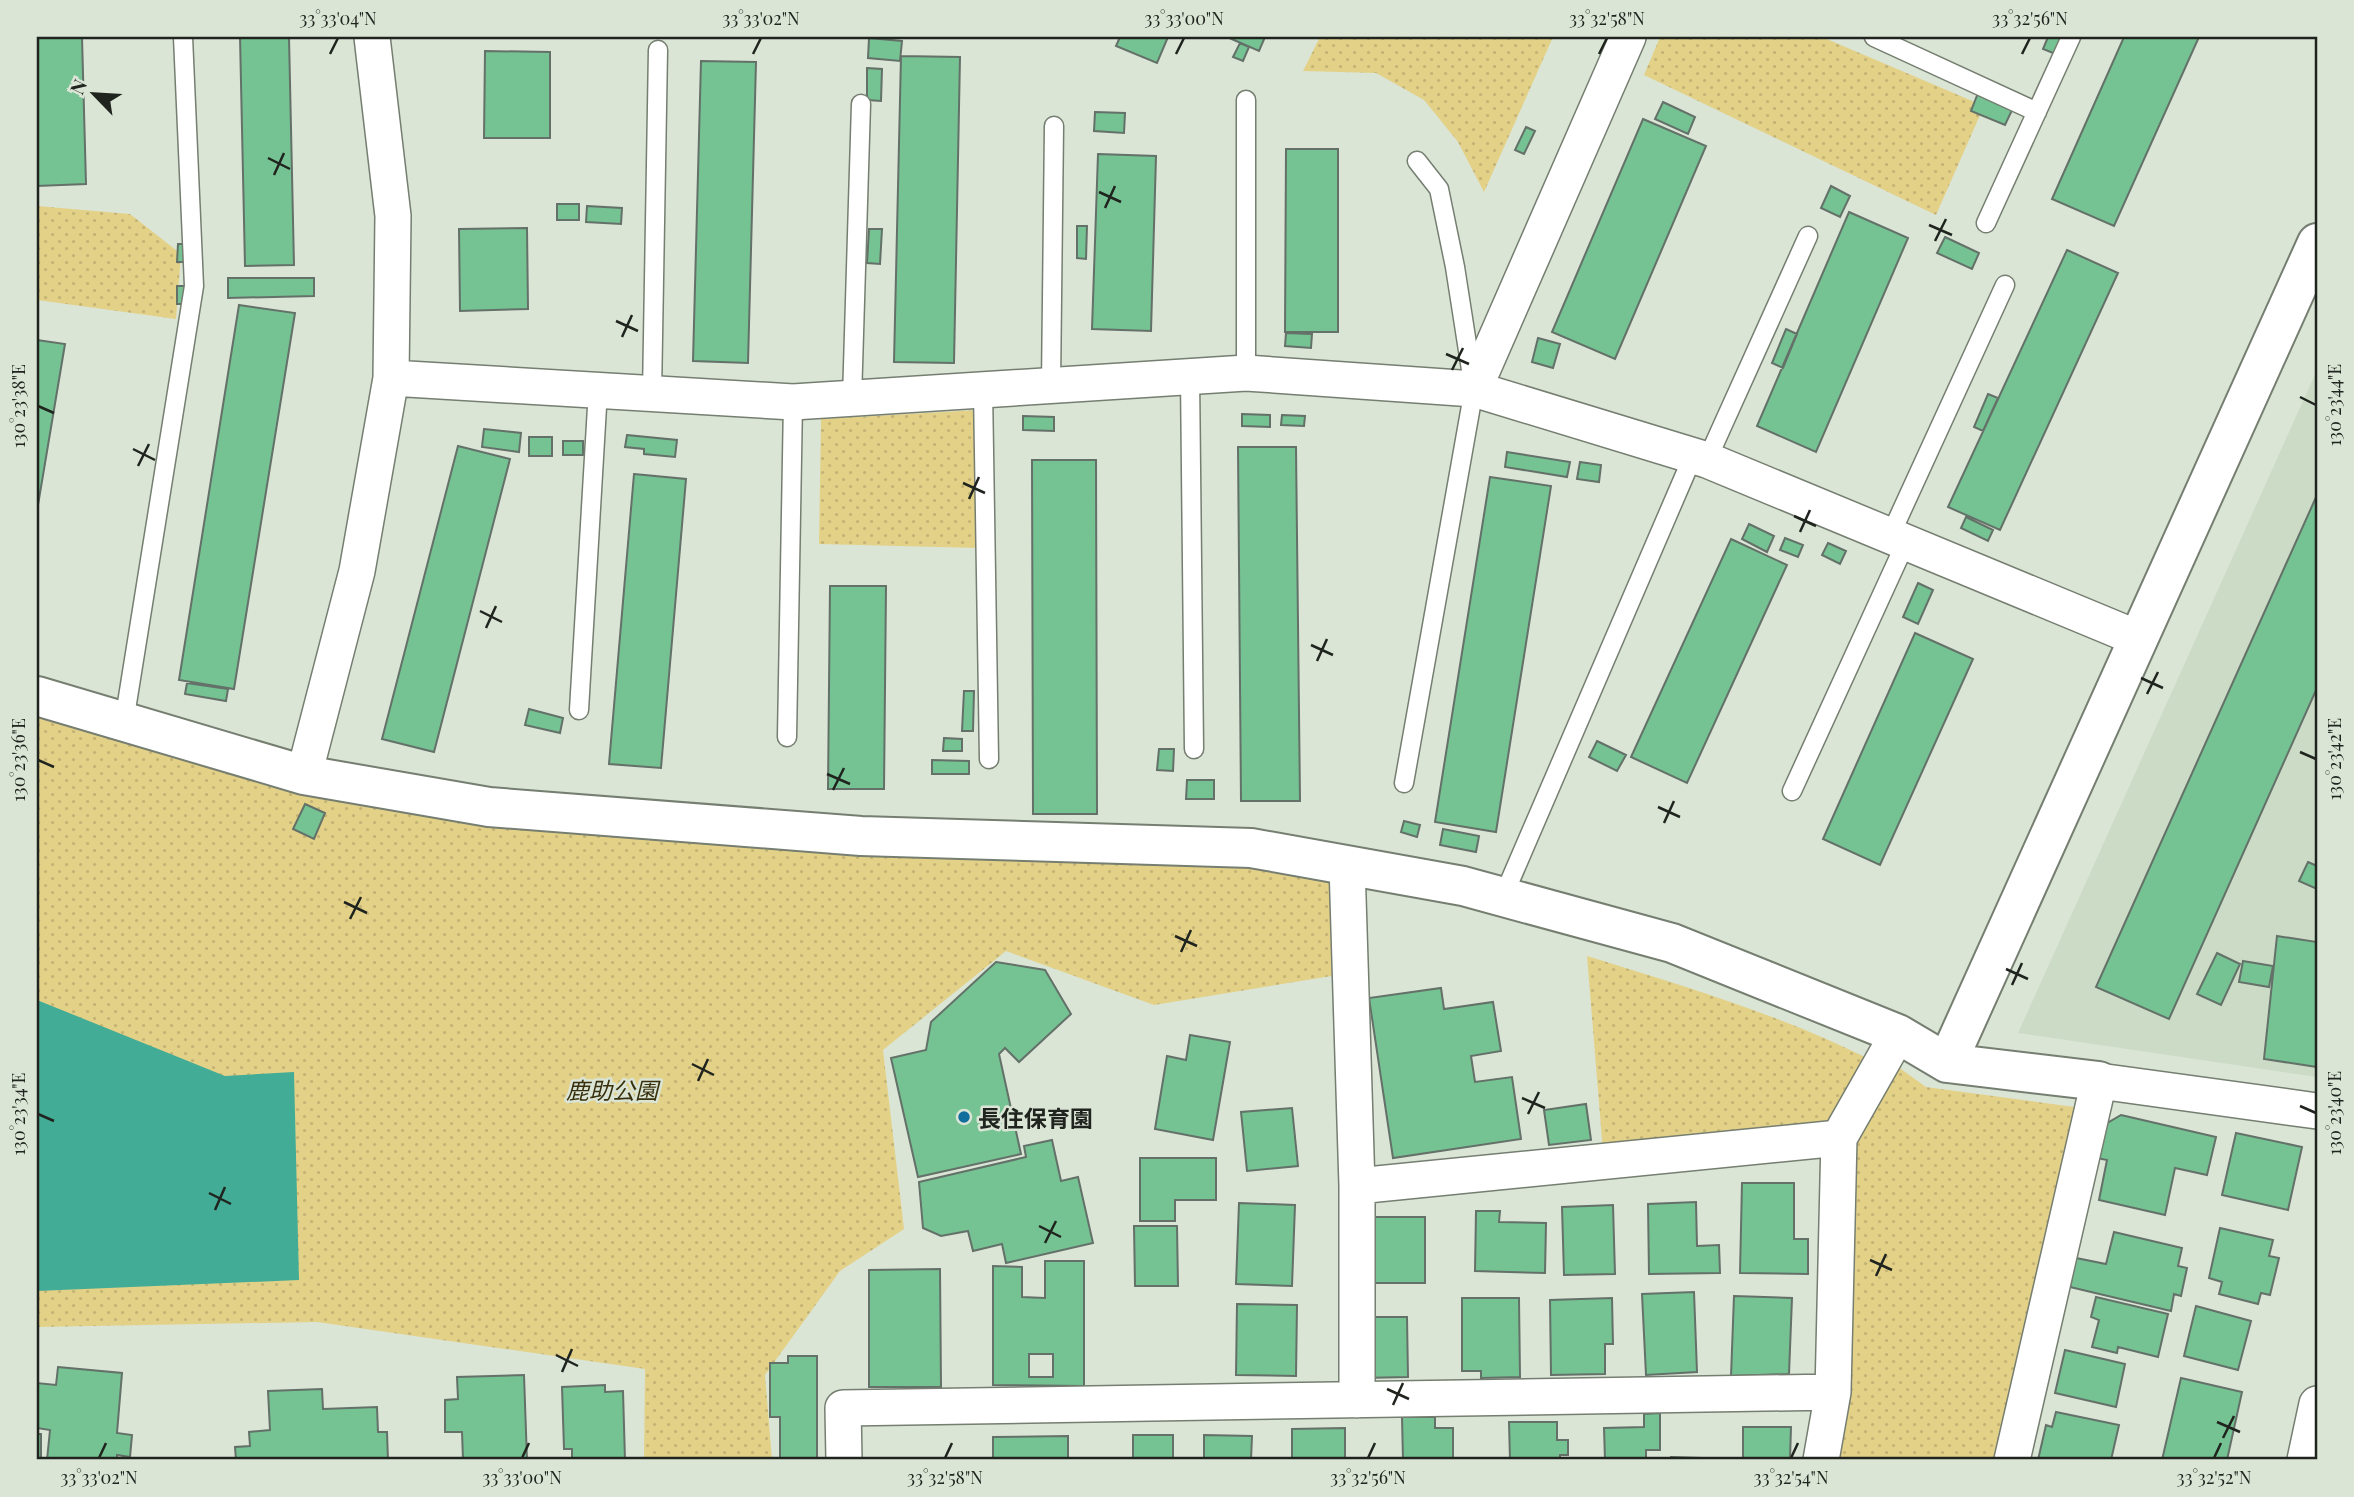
<svg xmlns="http://www.w3.org/2000/svg" width="2354" height="1497" viewBox="0 0 2354 1497" font-family="'Playfair Display','Noto Sans JP',serif">
<style>
.built{fill:#ccdbc6}
.park{fill:url(#park-dots)}
.water{fill:#42ac96}
.building{fill:#75c293;stroke:#637168;stroke-width:2;fill-rule:evenodd}
.lines{fill:none;stroke-linecap:round;stroke-linejoin:round}
.service-casing{stroke:#757e70;stroke-width:21}
.minor-casing{stroke:#757e70;stroke-width:38}
.tertiary-casing{stroke:#757e70;stroke-width:42}
.service{stroke:#fff;stroke-width:18}
.minor{stroke:#fff;stroke-width:35}
.tertiary{stroke:#fff;stroke-width:38}
.ticks{fill:none;stroke:#20241e;stroke-width:2.5}
.poi-dot{fill:#116e9d;stroke:#dae5d6;stroke-width:2.5}
.labels{text-anchor:middle;dominant-baseline:central;stroke-width:5;stroke-linejoin:round;paint-order:stroke}
.park-label{font-size:23px;font-style:italic;fill:#39310d;stroke:#dae5d6}
.poi-label{font-size:23px;font-weight:bold;fill:#20241e;stroke:#dae5d6;text-anchor:start}
.neatline{fill:none;stroke:#20241e;stroke-width:2.5}
.ticks-label{font-size:18px;text-anchor:middle;fill:#20241e}
</style>
<defs>
<pattern id="park-dots" width="8" height="8" patternUnits="userSpaceOnUse" patternTransform="scale(1.75)"><rect width="8" height="8" fill="#e4d188"/><path d="M2 2h.1M6 6h.1" fill="none" stroke="#c3b375" stroke-width="1.8" stroke-linecap="round"/></pattern>
</defs>
<rect width="100%" height="100%" fill="#dae5d6"/>
<path class="built" d="M2317 370V1077L2018 1033Z"/>
<path class="park" d="M1320 37H1553L1484 192 1458 142 1424 100 1376 73 1303 71Z
M1660 37H1822L1984 106 1936 215 1644 75Z
M37 206 130 214 181 254 176 319 37 300Z
M978 410V548L819 544 821 419Z
M37 696 304 775 1347 865 1350 973 1154 1005 1006 951 883 1050 904 1229 840 1271 765 1375 772 1460H644L645 1369 317 1322 37 1327Z
M1587 956C1683 986 1779 1014 1869 1059L1831 1127 1603 1152Z
M1894 1064 1926 1087 2082 1108 1994 1460H1830L1848 1139Z"/>
<path class="water" d="M37 1000 225 1076 294 1072 299 1280 37 1291Z"/>
<path class="building" d="M37 37H82L86 184 37 186Z
M240 37H289L294 265 245 266Z
M1120 37H1168L1157 63 1116 46Z
M1227 37H1265L1259 51Z
M2048 37H2066L2058 55 2043 49Z
M2124 37H2199L2114 226 2052 199Z
M869 38 902 41 900 61 868 58Z
M1240 43 1249 47 1243 61 1233 57Z
M485 51 550 52V138H484Z
M901 56 960 57 954 363 894 362Z
M701 61 756 62 748 363 693 361Z
M867 68 882 69 881 101 867 100Z
M1978 93 2013 108 2005 125 1971 111Z
M1663 102 1695 117 1688 134 1655 119Z
M1095 112 1125 113 1124 133 1094 131Z
M1643 119 1706 146 1615 359 1552 332Z
M1526 127 1535 131 1524 154 1515 150Z
M1286 149H1338V332H1285Z
M1098 154 1156 156 1151 331 1092 329Z
M1831 186 1850 196 1840 217 1821 208Z
M557 204H579V220H557Z
M587 206 622 208 621 224 586 222Z
M1849 212 1908 238 1816 452 1757 426Z
M1077 226H1087L1086 259 1077 258Z
M527 228 528 309 460 311 459 229Z
M869 229H882L880 264 867 263Z
M1945 237 1979 253 1972 269 1937 253Z
M178 244H191L190 262H177Z
M2067 250 2118 273 2000 530 1948 507Z
M228 278H314V296L228 298Z
M177 286H187V304H177Z
M239 305 295 313 234 689 179 680Z
M1786 329 1797 334 1783 368 1772 363Z
M1286 333 1312 334 1311 348 1285 346Z
M1538 338 1560 344 1553 368 1532 362Z
M37 340 65 344 37 511Z
M1988 394 1998 398 1983 431 1974 427Z
M1242 414 1270 415V427L1242 426Z
M1282 415 1305 416 1304 426 1281 425Z
M1023 416 1054 417V431L1023 430Z
M484 429 521 433 519 452 482 447Z
M627 435 677 440 675 457 644 454V449L625 447Z
M529 437H552V456H529Z
M563 441H583V455H563Z
M458 446 510 459 434 752 382 739Z
M1238 447H1296L1300 801H1241Z
M1507 452 1570 462 1567 477 1505 467Z
M1032 460H1096L1097 814H1033Z
M1580 462 1601 465 1599 482 1577 479Z
M634 474 686 479 661 768 609 764Z
M1490 477 1551 486 1496 832 1435 822Z
M2317 495V688L2169 1019 2096 987Z
M1966 517 1993 530 1988 541 1961 528Z
M1749 524 1774 536 1767 552 1742 539Z
M1785 538 1803 545 1798 557 1780 550Z
M1731 539 1787 565 1687 783 1631 757Z
M1828 543 1846 551 1840 564 1822 555Z
M1918 583 1933 590 1918 624 1903 617Z
M830 586H886L884 789H828Z
M1915 633 1973 659 1880 865 1823 839Z
M187 683 228 689 226 701 185 694Z
M964 691H974L973 731H962Z
M529 709 563 718 560 733 525 725Z
M944 738 962 739V751H943Z
M1597 741 1626 755 1617 771 1589 757Z
M1159 749H1174L1173 771 1157 770Z
M932 760 969 761V774H932Z
M1187 780H1214V799H1186Z
M305 804 325 813 314 839 293 829Z
M1404 821 1420 825 1417 837 1401 832Z
M1443 829 1479 836 1476 852 1440 845Z
M2308 862 2317 866V889L2299 881Z
M2277 936 2317 942V1067L2264 1059Z
M2217 953 2240 964 2221 1005 2197 994Z
M2243 961 2273 966 2269 987 2239 982Z
M996 962 1045 970 1071 1014 1019 1062 1005 1048 999 1054 1021 1154 918 1177 891 1058 926 1050 931 1022Z
M1441 988 1444 1009 1493 1002 1501 1051 1471 1056 1475 1082 1512 1077 1521 1139 1393 1158 1369 998Z
M1190 1035 1230 1042 1213 1140 1155 1129 1167 1056 1186 1060Z
M1586 1104 1591 1140 1549 1145 1544 1110Z
M1292 1108 1298 1166 1247 1171 1241 1112Z
M2121 1115 2216 1137 2207 1175 2175 1168 2165 1215 2099 1200 2107 1160 2097 1158 2104 1125Z
M2236 1133 2302 1147 2288 1210 2222 1195Z
M1052 1140 1061 1181 1078 1177 1093 1243 1006 1263 1002 1244 973 1251 968 1231 941 1236 923 1228 919 1182 1026 1157 1024 1146Z
M1140 1158H1216V1200H1175V1221H1140Z
M1742 1183H1794V1239H1808V1274L1740 1273Z
M1696 1202 1697 1246 1719 1245 1720 1273 1649 1274 1648 1204Z
M1239 1203 1295 1205 1292 1286 1236 1284Z
M1613 1205 1615 1274 1564 1275 1562 1207Z
M1476 1211H1500L1499 1222 1546 1223 1545 1273 1475 1271Z
M1374 1217H1425V1283H1375Z
M1134 1226H1177L1178 1286H1135Z
M2220 1228 2273 1240 2269 1256 2279 1258 2270 1295 2261 1293 2258 1304 2219 1294 2222 1282 2209 1278Z
M2114 1232 2182 1248 2178 1266 2187 1268 2181 1296 2174 1294 2171 1311 2070 1287 2076 1258 2106 1264Z
M1045 1261H1084V1386L993 1385V1266L1022 1267V1297L1045 1298ZM1029 1354H1053V1377H1029Z
M940 1269 941 1387H869V1270Z
M1694 1292 1697 1372 1646 1375 1642 1294Z
M1734 1296 1792 1298 1789 1374 1731 1376Z
M2096 1297 2168 1314 2158 1357 2118 1347 2117 1353 2092 1347 2099 1320 2091 1317Z
M1462 1298H1519L1520 1377 1481 1378V1371H1462Z
M1612 1298 1613 1344H1605V1374L1551 1375 1550 1300Z
M1237 1304 1297 1305 1296 1376 1236 1375Z
M2196 1306 2251 1321 2238 1370 2184 1356Z
M1362 1317H1407L1408 1377 1362 1378Z
M2065 1350 2125 1364 2116 1407 2055 1393Z
M788 1356H817V1460H780V1417H770V1363H788Z
M58 1367 122 1373 117 1433 132 1435 130 1457 117 1455V1460H47L50 1430 37 1428V1383L56 1385Z
M524 1375 527 1460H463L462 1432H445V1400L458 1399 457 1377Z
M2181 1378 2242 1392 2227 1460H2162Z
M605 1385V1392L623 1391 625 1460H572V1449H564L562 1387Z
M322 1389 323 1409 377 1407 378 1432H387L388 1460H236L235 1447 250 1446 249 1432 270 1430 268 1391Z
M2056 1412 2119 1425 2111 1460H2038L2046 1425 2052 1427Z
M1660 1413V1450H1646V1460H1605L1604 1428 1644 1427V1414Z
M1402 1417H1435V1428H1453V1460H1403Z
M1509 1422H1557V1440H1568V1455H1560V1460H1510Z
M1743 1427H1791L1790 1460H1743Z
M1345 1428V1460H1292V1429Z
M37 1434H41V1460H37Z
M1133 1435H1173V1460H1133Z
M1204 1435 1252 1436 1251 1460H1204Z
M1068 1436V1460H993V1437Z
M1671 1457 1731 1459V1460H1671Z"/>
<g class="lines">
<defs>
<path id="service" d="M1874 37 2037 112
M1246 100V373
M1986 223 2071 37
M1190 376 1194 749
M1051 385 1054 126
M983 390 989 759
M652 394 658 50
M852 399 861 104
M1707 460 1808 236
M1890 536 2005 285
M579 710 598 390
M124 722 194 286 183 37
M787 737 793 402
M1404 783 1474 389 1455 267 1439 189 1417 161
M1792 791 1906 542
M1503 897 1693 456"/>
<path id="minor" d="M391 378 793 402 1246 373 1474 389 1628 37
M1474 389 1707 460 2137 638
M304 775 357 571 391 378 393 216 372 37
M1347 865 1357 1186V1400
M1357 1186 1839 1138
M844 1460 843 1408 1833 1392
M1821 1460 1833 1392 1839 1138 1898 1034
M2012 1460 2099 1081 2317 1111
M2305 1460 2317 1404"/>
<path id="tertiary" d="M37 696 304 775 489 807 861 836 1251 848 1463 886 1672 943 1898 1034 1947 1063 2099 1081
M1947 1063 2317 243"/>
</defs>
<use href="#service" class="service-casing"/>
<use href="#minor" class="minor-casing"/>
<use href="#tertiary" class="tertiary-casing"/>
<use href="#service" class="service"/>
<use href="#minor" class="minor"/>
<use href="#tertiary" class="tertiary"/>
</g>
<path class="ticks" d="M330 54 338 38M753 54 761 38M1176 54 1184 38M1599 54 1607 38M2022 54 2030 38M268 158 290 169M274 175 284 153M1099 192 1121 202M1105 208 1115 186M1929 225 1952 235M1935 241 1946 219M616 321 638 331M622 337 632 315M1446 354 1469 364M1452 370 1463 348M2300 397 2316 405M38 406 54 413M133 449 155 460M138 466 149 444M963 483 985 493M969 499 979 477M1794 516 1816 526M1800 532 1810 510M480 611 502 622M486 628 496 606M1311 645 1333 655M1317 661 1327 639M2141 678 2163 688M2147 694 2158 672M2300 752 2316 759M38 760 54 767M827 774 850 784M833 790 844 768M1658 807 1680 817M1664 823 1674 801M344 902 367 913M350 919 361 897M1175 936 1197 946M1181 952 1191 930M2006 969 2028 979M2012 985 2022 963M692 1064 714 1075M698 1081 708 1059M1522 1098 1545 1108M2300 1106 2316 1113M38 1114 54 1121M1528 1114 1539 1092M209 1193 231 1204M215 1210 225 1187M1039 1226 1061 1237M1045 1243 1056 1221M1870 1260 1892 1270M1876 1276 1886 1254M556 1355 578 1366M562 1372 572 1349M1387 1389 1409 1399M1393 1405 1403 1383M2217 1422 2240 1432M2223 1438 2234 1416M99 1458 106 1443M522 1458 529 1443M945 1458 952 1443M1368 1458 1375 1443M1791 1458 1798 1443M2214 1458 2221 1443"/>
<circle class="poi-dot" cx="964" cy="1117" r="7"/>
<g class="labels">
<g class="park-label">
<text x="612" y="1089">鹿助公園</text>
</g>
<g class="poi-label">
<text x="978" y="1117">長住保育園</text>
</g>
</g>
<rect width="2354" height="1497" fill="none" stroke="#dae5d6" stroke-width="77"/>
<g transform="translate(94 94) rotate(295)" stroke="#dae5d6" stroke-width="5" paint-order="stroke">
<path d="M0-5L12 26L0 18L-12 26Z" fill="#20241e"/>
<text y="-10" font-size="19" font-weight="bold" text-anchor="middle" fill="#20241e">N</text>
</g>
<rect x="38" y="38" width="2278" height="1420" class="neatline"/>
<g class="ticks-label">
<text x="338" y="25">33°33'04"N</text>
<text x="761" y="25">33°33'02"N</text>
<text x="1184" y="25">33°33'00"N</text>
<text x="1607" y="25">33°32'58"N</text>
<text x="2030" y="25">33°32'56"N</text>
<text transform="translate(2335 405) rotate(-90)" y="6">130°23'44"E</text>
<text transform="translate(19 406) rotate(-90)" y="6">130°23'38"E</text>
<text transform="translate(2335 759) rotate(-90)" y="6">130°23'42"E</text>
<text transform="translate(19 760) rotate(-90)" y="6">130°23'36"E</text>
<text transform="translate(2335 1113) rotate(-90)" y="6">130°23'40"E</text>
<text transform="translate(19 1114) rotate(-90)" y="6">130°23'34"E</text>
<text x="99" y="1484">33°33'02"N</text>
<text x="522" y="1484">33°33'00"N</text>
<text x="945" y="1484">33°32'58"N</text>
<text x="1368" y="1484">33°32'56"N</text>
<text x="1791" y="1484">33°32'54"N</text>
<text x="2214" y="1484">33°32'52"N</text>
</g>
</svg>
